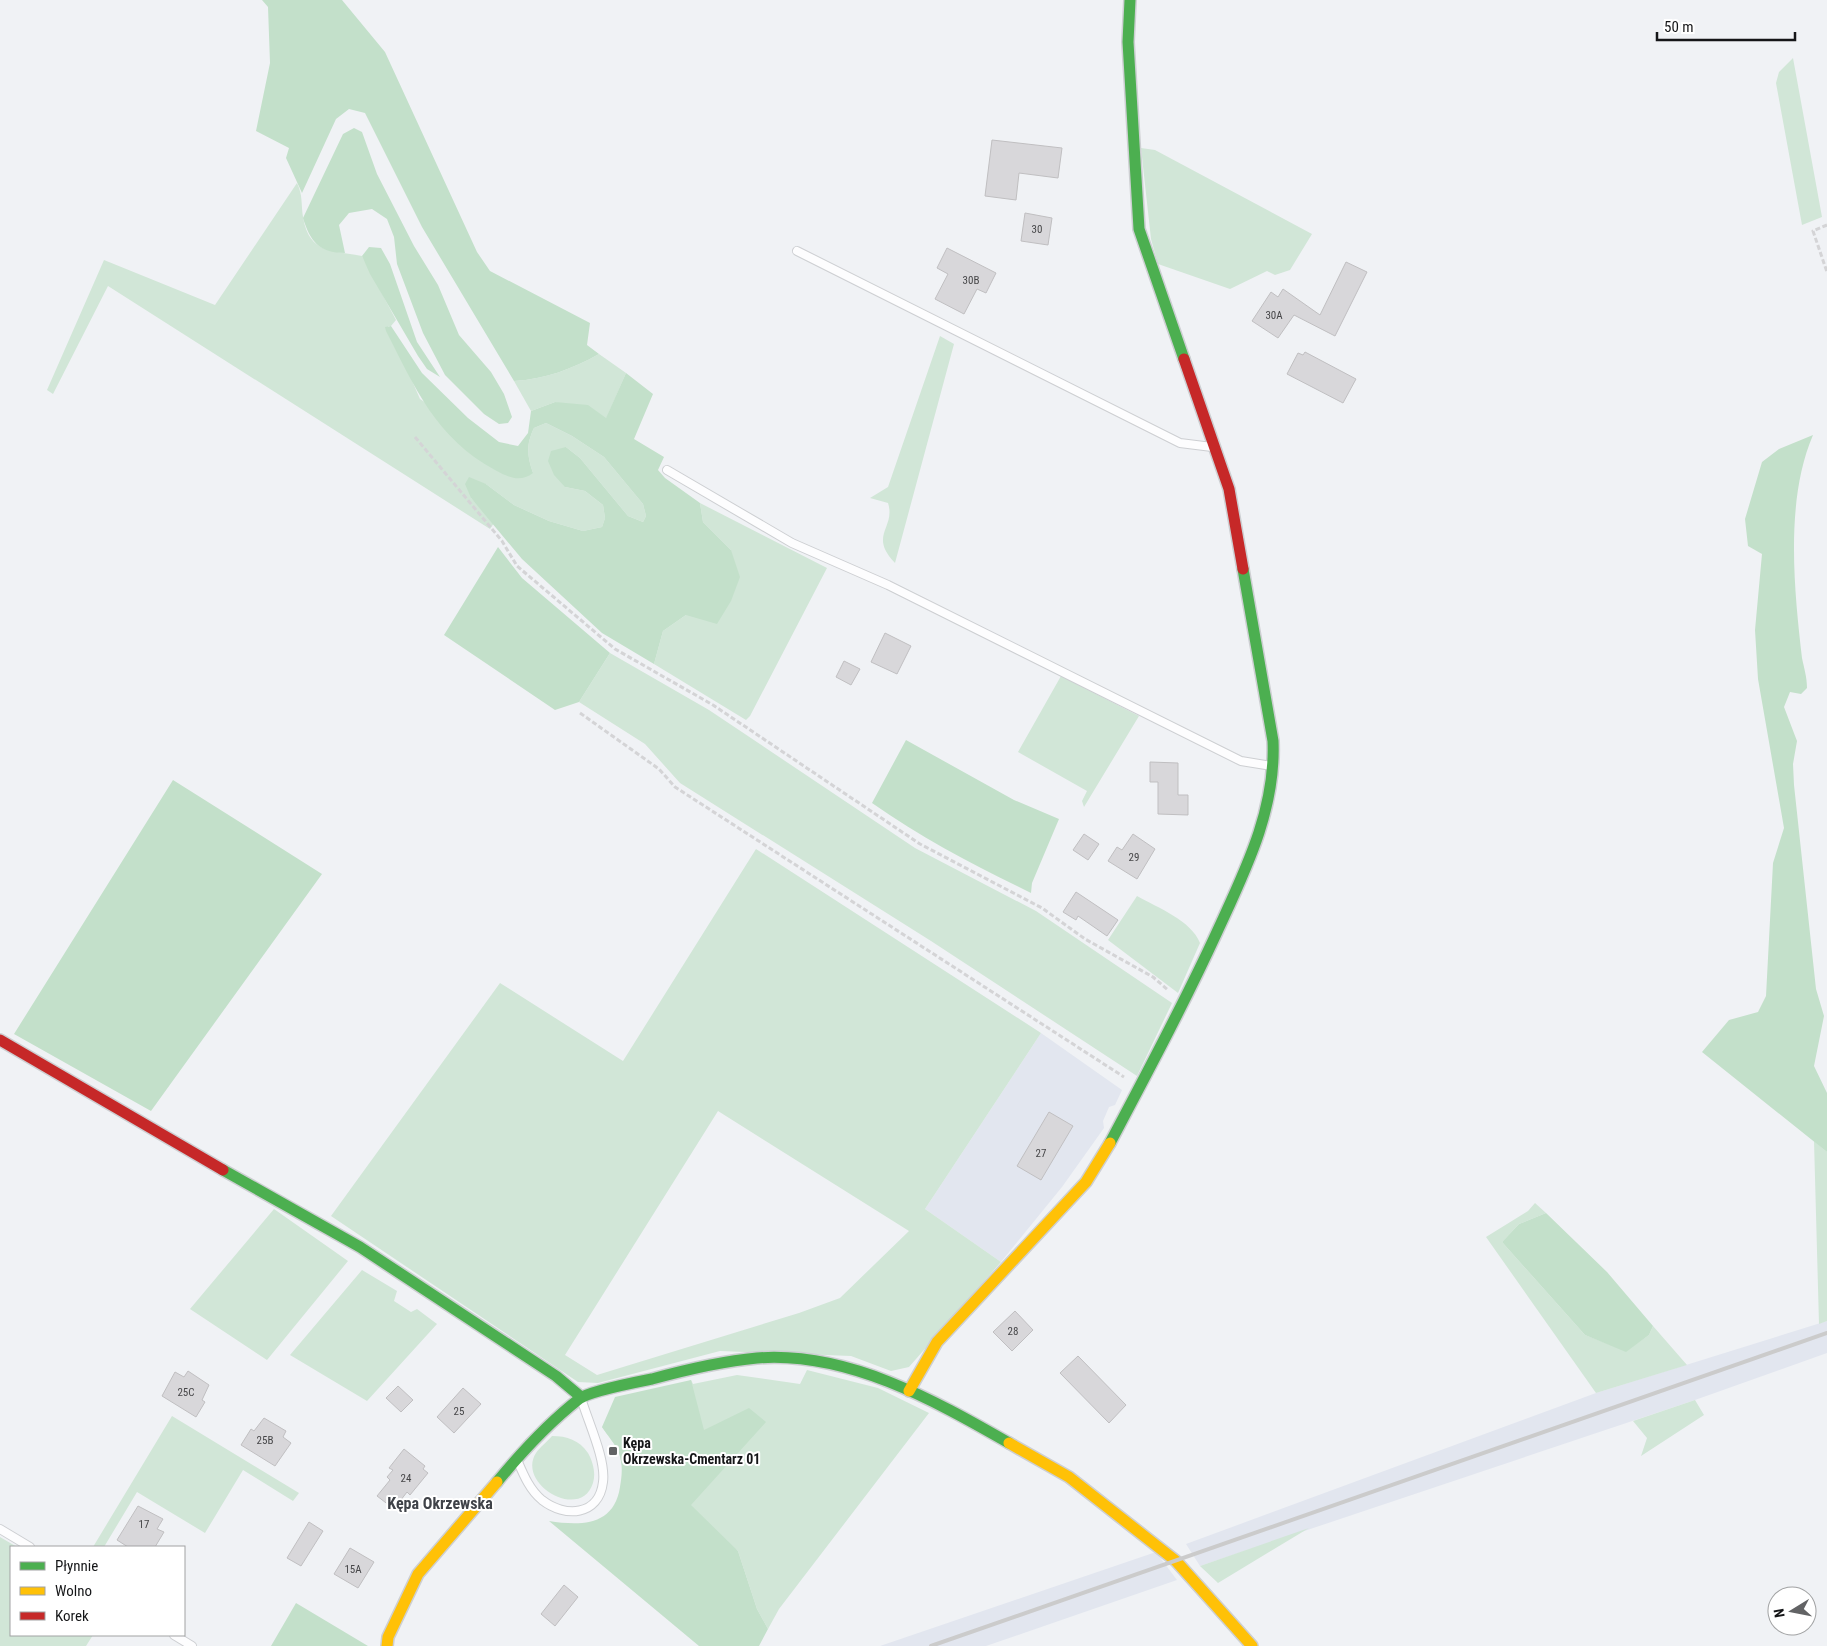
<svg xmlns="http://www.w3.org/2000/svg" width="1827" height="1646" viewBox="0 0 1827 1646" font-family="'Roboto Condensed',sans-serif">
<style>
.built{fill:#e2e6ef}
.green{fill:#d1e6d7;fill-rule:evenodd}
.forest{fill:#c3e0ca}
.building{fill:#d8d7da;stroke:#c0bfc1}
.lines{fill:none;stroke-linecap:round;stroke-linejoin:round}
.lane-casing{stroke:#cdcfd2;stroke-width:10}
.fast-casing{stroke:#cdcfd2;stroke-width:14}
.slow-casing{stroke:#cdcfd2;stroke-width:14}
.jam-casing{stroke:#cdcfd2;stroke-width:14}
.path{stroke:#d4d4d6;stroke-width:3;stroke-dasharray:5 2.5;stroke-linecap:butt}
.lane{stroke:#fdfdfe;stroke-width:8}
.fast{stroke:#4caf50;stroke-width:11}
.slow{stroke:#ffc107;stroke-width:11}
.jam{stroke:#c62828;stroke-width:11}
.rail{stroke:#cbcbcb;stroke-width:4}
.poi-dot{fill:#626365;stroke:#fff;stroke-width:2}
.labels{text-anchor:middle;dominant-baseline:central;stroke-width:4;stroke-linejoin:round;paint-order:stroke}
.number-label{font-size:11px;fill:#464648}
.poi-label{font-size:14px;font-weight:bold;fill:#151618;stroke:#fff;text-anchor:start}
.quarter-label{font-size:16px;font-weight:bold;fill:#3f4248;stroke:#fff}
</style>
<rect width="100%" height="100%" fill="#f0f2f5"/>
<path class="built" d="M1041 1033 1122 1090 1115 1105 1109 1107 1103 1121 1104 1128 1062 1187 1001 1262 925 1209Z
M1827 1321V1353L1695 1400 1200 1566 1186 1544 1596 1393Z
M1156 1552 1177 1580 986 1646H880Z"/>
<path class="green" d="M1793 58 1822 217 1802 225 1776 83 1779 72Z
M1141 148 1155 150 1312 234 1290 270 1275 275 1267 271 1230 289 1158 264 1151 239Z
M297 183C303 195 301 205 303 217 309 255 334 250 362 256L396 320 391 326H388L420 399 533 473C527 455 526 445 534 428L546 423 572 436 604 457 643 504 646 516 643 522 628 516 580 458 566 447 565 487 585 491 603 505 605 518 602 527 583 531 549 521 514 505 486 484 471 498 494 523 490 529 108 286 53 394 47 390 104 260 215 305Z
M940 336 954 344 895 563C868 535 896 528 888 503L870 498 888 487Z
M599 354 626 373 606 419 555 402 531 411 514 381C546 379 572 369 599 354Z
M700 503 827 568 750 716 746 720 654 664 663 631 686 615 731 550 703 522Z
M610 653 709 710 915 848 1036 911 1172 1003 1137 1076 931 941 680 783 645 744 579 702Z
M1061 676 1139 716 1084 807 1082 801 1087 791 1018 752Z
M756 849 1041 1033 925 1209 1001 1262 909 1367 891 1371 851 1356 720 1351 598 1383 578 1382 331 1216 500 983 623 1061ZM718 1111 909 1231 840 1298 799 1313 597 1375 565 1355Z
M1137 896C1158 908 1191 920 1200 943L1178 993 1108 940Z
M1814 1141 1827 1152V1321L1819 1324Z
M1535 1203 1546 1213 1519 1224 1502 1242 1585 1335 1626 1351 1649 1335 1653 1326 1687 1365 1596 1393 1486 1237 1528 1211Z
M274 1209 348 1261 267 1360 190 1309Z
M362 1270 397 1291 394 1301 411 1312 417 1309 437 1324 367 1401 290 1355Z
M807 1370 878 1388 929 1413 779 1609 768 1629 757 1609 738 1551 623 1471 619 1451 602 1427 691 1380 693 1384 737 1375 800 1384Z
M1695 1400 1704 1415 1641 1456 1647 1438 1633 1421Z
M172 1416 299 1493 293 1501 243 1470 205 1533 137 1492 104 1547H93Z
M552 1436C567 1436 579 1440 588 1453 593 1462 596 1473 593 1483 581 1522 516 1484 536 1453 540 1447 547 1442 552 1436Z
M1309 1528 1218 1583 1200 1566Z
M0 1537 17 1547H11V1635H93L86 1646H0Z"/>
<path class="forest" d="M262 0H342L385 52 477 252 490 271 590 323 587 345 599 354C572 369 546 379 514 381L422 227 365 113 349 109 336 119 302 193 286 158 289 148 256 131 270 63 268 7Z
M354 128 362 132 377 174 414 246 438 285 459 335 491 372 504 394 512 417 508 423 499 424 484 414 445 375 423 333 397 264 394 237 387 219 372 209 349 213 339 225 345 253C319 253 310 241 303 218L343 134Z
M369 247 381 248 390 264 417 342 440 377 427 369 418 356 370 274 362 256Z
M391 326 422 373 468 418 499 442 518 446 528 433 531 411 555 402 588 405 606 418 626 373 653 394 634 439 664 457 658 470 665 478 700 503 703 522 731 550 740 577 731 601 717 624 686 615 663 631 654 664 602 633 522 559 471 498 465 484 469 477 486 484 514 505 549 521 583 531 602 527 605 518 603 505 585 491 565 487 554 475 548 461 551 451 566 447 580 458 628 516 643 522 646 516 643 504 604 457 572 436 546 423 534 428C526 445 527 455 533 473 520 483 508 477 495 470 436 438 415 388 386 331L385 327Z
M1813 435C1785 500 1794 589 1802 658 1804 668 1807 677 1807 688L1801 694 1790 692 1784 707 1797 741 1793 764 1794 785 1816 989 1824 1016 1814 1066 1827 1093V1152L1702 1052 1729 1020 1758 1012 1766 996 1773 863 1784 828 1758 679 1755 630 1762 554 1748 546 1745 519 1762 462 1779 449Z
M498 547 522 578 610 653 579 702 555 710 444 635Z
M906 740 1014 800 1059 819 1032 883 1031 893C976 866 923 839 872 803Z
M173 780 322 874 151 1111 14 1034Z
M1546 1213 1607 1272 1653 1326 1649 1335 1626 1352 1585 1335 1502 1242 1519 1224Z
M691 1380 704 1430 749 1408 766 1422 691 1505 738 1551 757 1609 768 1629 759 1646H699L549 1521C581 1526 614 1526 620 1487 622 1475 623 1465 619 1453 616 1444 607 1435 602 1427L615 1397Z
M296 1603 368 1646H271Z"/>
<path class="building" d="M992 140 1062 148 1058 178 1019 173 1016 200 985 196Z
M1025 213 1052 218 1048 245 1021 241Z
M947 248 996 273 986 293 977 289 964 314 935 299 948 274 937 268Z
M1346 262 1367 272 1335 336 1294 315 1278 338 1252 321 1271 292 1278 297 1283 289 1320 315Z
M1305 352 1356 379 1343 403 1287 374 1298 353 1303 355Z
M885 633 911 646 897 674 871 662Z
M844 661 860 669 851 685 836 677Z
M1150 762 1178 763V795H1188V815L1158 814V782H1150Z
M1084 834 1099 844 1088 860 1073 850Z
M1133 834 1155 849 1137 879 1108 861 1117 847 1122 850Z
M1076 892 1118 920 1107 936 1078 916 1076 920 1063 912Z
M1049 1112 1073 1126 1041 1180 1017 1166Z
M1015 1311 1033 1330 1012 1351 993 1332Z
M1078 1356 1126 1405 1109 1423 1060 1373Z
M188 1371 209 1385 202 1400 205 1402 196 1417 162 1396 175 1372 184 1377Z
M398 1386 413 1400 401 1412 386 1398Z
M463 1388 481 1404 454 1433 437 1417Z
M264 1418 286 1431 283 1437 291 1443 275 1466 241 1445 251 1429 254 1431Z
M404 1449 425 1466 423 1469 428 1473 410 1495 407 1492 394 1509 377 1496 390 1480 387 1477 393 1470 389 1468Z
M138 1506 163 1519 157 1529 164 1532 155 1547H128L117 1540Z
M309 1522 323 1531 301 1566 287 1558Z
M350 1548 374 1562 358 1588 334 1574Z
M564 1585 578 1597 555 1626 541 1614Z"/>
<g class="lines">
<defs>
<path id="lane" d="M797 251 1180 443 1212 447
M667 470 792 543 888 585 1241 761 1272 766
M518 1462C524 1476 530 1490 542 1500 565 1518 599 1516 603 1482 606 1460 589 1424 582 1401
M0 1529 30 1547
M174 1635 192 1646"/>
<path id="fast" d="M1130 0 1128 42 1139 229 1184 359
M1110 1143C1147 1073 1184 1004 1217 932 1245 871 1276 810 1273 741L1243 569
M223 1170 360 1247 556 1376 581 1397
M497 1482C520 1454 551 1421 579 1399 589 1391 637 1382 652 1379 685 1370 724 1361 757 1358 847 1351 934 1400 1009 1443"/>
<path id="slow" d="M909 1391 937 1342 1086 1182 1110 1143
M1009 1443 1069 1477 1176 1561 1252 1646
M387 1646 388 1637 418 1574 497 1482"/>
<path id="jam" d="M1184 359 1229 489 1243 569
M0 1040 223 1170"/>
</defs>
<use href="#lane" class="lane-casing"/>
<use href="#fast" class="fast-casing"/>
<use href="#slow" class="slow-casing"/>
<use href="#jam" class="jam-casing"/>
<path class="path" d="M1827 225 1813 231 1827 272
M415 437 502 541 517 566 615 649 713 705 920 844 1042 908 1085 939 1153 977 1168 990
M580 713 659 769 675 787 1124 1077"/>
<use href="#lane" class="lane"/>
<use href="#fast" class="fast"/>
<use href="#slow" class="slow"/>
<use href="#jam" class="jam"/>
<path class="rail" d="M931 1646 1827 1333"/>
</g>
<rect class="poi-dot" x="608" y="1446" width="10" height="10" rx="2.5"/>
<g class="labels">
<g class="number-label">
<text x="1037" y="229">30</text>
<text x="971" y="280">30B</text>
<text x="1274" y="315">30A</text>
<text x="1134" y="857">29</text>
<text x="1041" y="1153">27</text>
<text x="1013" y="1331">28</text>
<text x="186" y="1392">25C</text>
<text x="459" y="1411">25</text>
<text x="265" y="1440">25B</text>
<text x="406" y="1478">24</text>
<text x="144" y="1524">17</text>
<text x="353" y="1569">15A</text>
</g>
<g class="poi-label">
<text x="623" y="1443">Kępa<tspan x="623" dy="16">Okrzewska-Cmentarz 01</tspan></text>
</g>
<g class="quarter-label">
<text x="440" y="1503">Kępa Okrzewska</text>
</g>
</g>
<rect x="10" y="1546" width="175" height="90" fill="#ffffff" stroke="#a1a2a3"/>
<rect x="20" y="1562" width="25" height="8" fill="#4caf50" stroke="#a1a2a3"/>
<text x="55" y="1571" font-size="15" fill="#151618">Płynnie</text>
<rect x="20" y="1587" width="25" height="8" fill="#ffc107" stroke="#a1a2a3"/>
<text x="55" y="1596" font-size="15" fill="#151618">Wolno</text>
<rect x="20" y="1612" width="25" height="8" fill="#c62828" stroke="#a1a2a3"/>
<text x="55" y="1621" font-size="15" fill="#151618">Korek</text>
<g transform="translate(1792 1611) rotate(260)"><circle r="24" fill="#ffffff" stroke="#a1a2a3"/>
<path d="M0-4L9 19L0 12L-9 19Z" fill="#626365"/>
<text y="-8" font-size="14" font-weight="bold" text-anchor="middle" fill="#151618">N</text>
</g>
<path d="M1657 32v8h138v-8" fill="none" stroke="#151618" stroke-width="2.5"/>
<text x="1664" y="32" font-size="15" fill="#151618" stroke="#ffffff" stroke-width="4" paint-order="stroke">50 m</text>
</svg>
